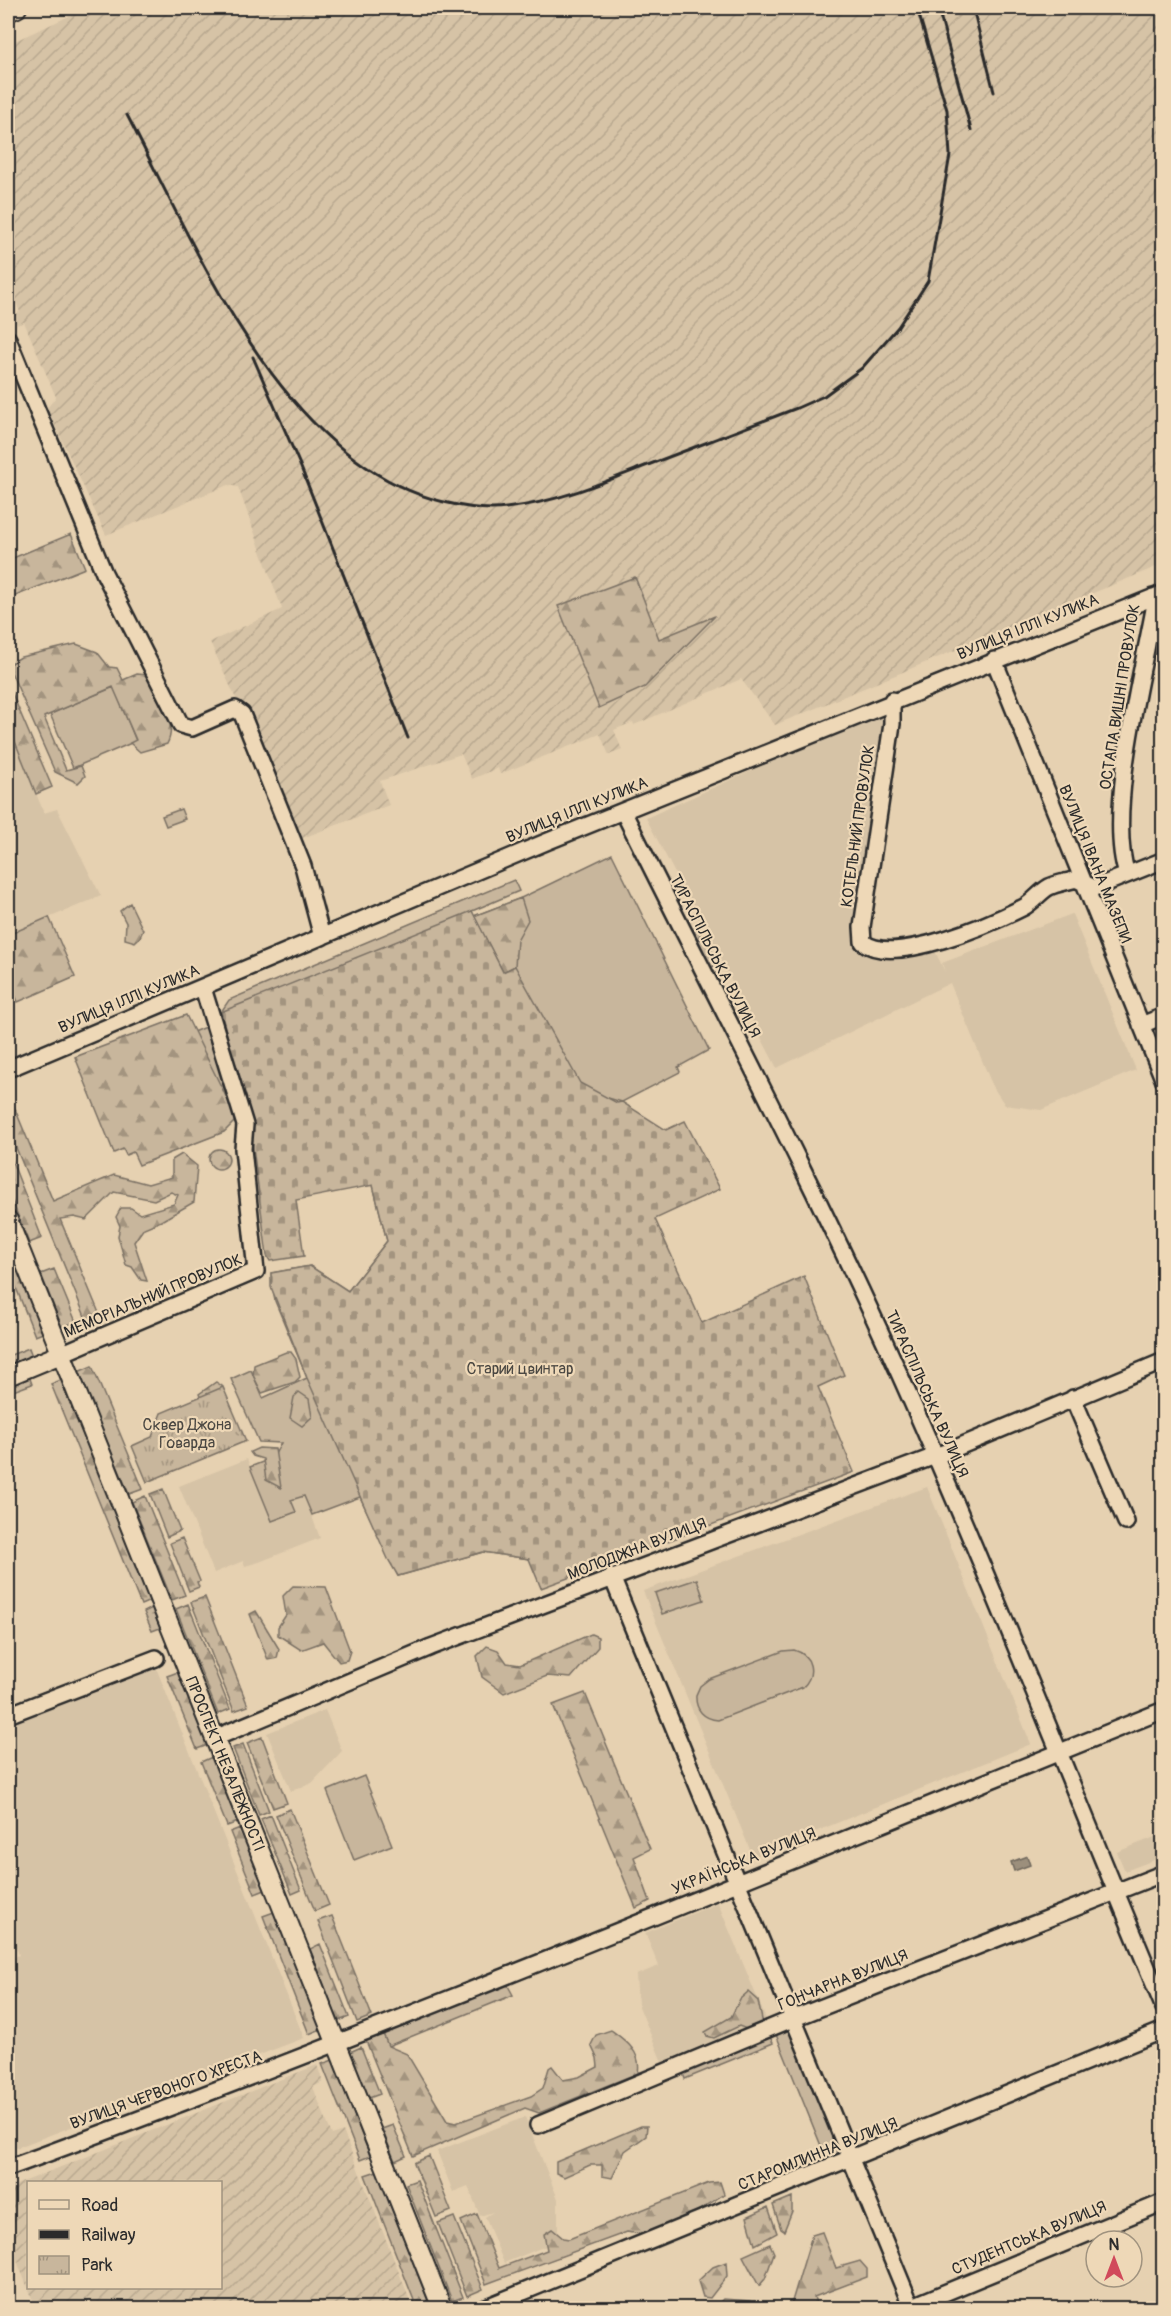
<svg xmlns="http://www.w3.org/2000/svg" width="1171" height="2316" viewBox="0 0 1171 2316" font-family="Pangolin,sans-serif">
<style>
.built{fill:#d6c3a6}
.industrial{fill:url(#industrial-furrows);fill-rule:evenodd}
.grass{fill:#c8b69c;stroke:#7a7064;stroke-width:1.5}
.forest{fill:url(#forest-firs);stroke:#7a7064;stroke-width:1.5}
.cemetery{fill:url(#cemetery-stones);stroke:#7a7064;stroke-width:1.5}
.park{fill:url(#park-tufts);stroke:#7a7064;stroke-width:1.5}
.water{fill:url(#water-ripples);stroke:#6f675c;stroke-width:1.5}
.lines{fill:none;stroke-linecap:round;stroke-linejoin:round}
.minor-casing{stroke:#2b2b2b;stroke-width:20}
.major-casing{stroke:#2b2b2b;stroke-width:22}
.minor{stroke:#eed8b7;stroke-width:15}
.major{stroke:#eed8b7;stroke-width:18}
.rail{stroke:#2b2b2b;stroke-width:3}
.labels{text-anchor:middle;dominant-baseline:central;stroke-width:4.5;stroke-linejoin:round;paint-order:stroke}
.street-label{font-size:16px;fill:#2b2b2b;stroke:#eed8b7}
.park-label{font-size:16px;fill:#4a4742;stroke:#eed8b7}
</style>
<defs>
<pattern id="industrial-furrows" width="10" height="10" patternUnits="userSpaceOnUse" patternTransform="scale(1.5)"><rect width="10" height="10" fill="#d6c3a6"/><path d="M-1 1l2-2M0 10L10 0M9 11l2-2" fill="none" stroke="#b8a88f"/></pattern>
<pattern id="forest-firs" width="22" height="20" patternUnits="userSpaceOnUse" patternTransform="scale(1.5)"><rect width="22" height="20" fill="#c8b69c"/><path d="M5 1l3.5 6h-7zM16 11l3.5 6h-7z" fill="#a3947f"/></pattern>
<pattern id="cemetery-stones" width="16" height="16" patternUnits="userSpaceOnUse" patternTransform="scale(1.5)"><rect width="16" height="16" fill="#c8b69c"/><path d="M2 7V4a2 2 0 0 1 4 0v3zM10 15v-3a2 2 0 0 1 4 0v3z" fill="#a3947f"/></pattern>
<pattern id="park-tufts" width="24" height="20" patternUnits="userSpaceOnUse" patternTransform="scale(1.5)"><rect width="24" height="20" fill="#c8b69c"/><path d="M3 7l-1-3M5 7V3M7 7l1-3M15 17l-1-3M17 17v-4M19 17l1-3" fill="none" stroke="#a3947f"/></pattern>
<pattern id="water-ripples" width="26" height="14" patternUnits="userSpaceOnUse" patternTransform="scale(1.5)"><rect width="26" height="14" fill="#9c8f7c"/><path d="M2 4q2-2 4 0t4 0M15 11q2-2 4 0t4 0" fill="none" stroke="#7f7566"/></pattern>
</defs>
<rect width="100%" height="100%" fill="#e6d1b1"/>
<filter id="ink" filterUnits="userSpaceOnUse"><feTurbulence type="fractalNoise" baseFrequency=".0167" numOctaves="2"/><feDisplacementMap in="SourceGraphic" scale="12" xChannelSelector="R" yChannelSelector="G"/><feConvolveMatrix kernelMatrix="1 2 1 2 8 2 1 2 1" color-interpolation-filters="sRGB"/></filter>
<g filter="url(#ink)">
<path class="built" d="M884 711 856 941 862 953 896 956 933 947 945 972 942 963 1072 914 1136 1070 1041 1110 1005 1105 993 1087 950 983 777 1068 646 818Z
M8 724 44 813 57 809 101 896 8 935Z
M247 1459 262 1496 295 1512 291 1500 304 1495 320 1538 259 1562 245 1566 243 1561 214 1573 179 1486Z
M927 1487 1031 1744 753 1857 643 1591Z
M155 1665 304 2038 8 2151V1960L19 1955 8 1925V1722Z
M325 1710 342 1751 312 1783 291 1791 267 1733Z
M1155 1837 1162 1857 1125 1871 1117 1852Z
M718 1903 766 2019 662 2062 638 2004 636 1975 659 1966 645 1933Z
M525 2117 558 2199V2241L504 2263 485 2217 493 2212 480 2216 468 2186 453 2192 437 2151Z"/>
<path class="industrial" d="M87 8H1163V564L775 725 741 679 634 725 633 722 614 730 622 750 609 755 600 734 500 774 498 768 472 779 461 754 380 781 389 805 300 839 248 704 237 701 210 642 282 609 238 487 228 485 106 535 47 408 56 397 24 322 17 325 13 315 20 312 8 283V44Z
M317 2065 323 2082 313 2087 332 2135 343 2131 413 2308H36L8 2239V2188ZM28 2182H220V2288H28Z"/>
<path class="grass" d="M114 687 136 741 73 768 50 714Z
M612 854 709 1050 678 1067 680 1072 622 1102 608 1098 529 1559 483 1552 398 1576 360 1497 312 1515 304 1496 291 1500 296 1512 272 1521 250 1467 273 1458 281 1443 259 1442 231 1379 251 1370 263 1398 307 1378 275 1301 271 1273 310 1266 348 1291 387 1241 373 1185 366 1186 250 1124 221 1012 229 1000 514 880 519 891 472 911 474 916 521 898Z
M210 1025 237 1119 193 1032Z
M29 1348 32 1356 8 1365V1356Z
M697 1579 704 1600 662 1614 655 1593Z
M794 1650C812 1655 816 1674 803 1687L718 1720C704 1719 695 1710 696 1695L700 1686 709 1679 783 1651Z
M364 1776 392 1845 354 1860 327 1791Z
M507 1984 513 1995 388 2046 383 2034Z
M790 2027 841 2150V2154L828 2163 775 2032Z
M769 2035 773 2043 685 2079 682 2071Z"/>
<path class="forest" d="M71 534 85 568 8 599V560Z
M635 577 659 639 715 616 645 687 599 708 558 606Z
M76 644 97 652 109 667 117 668 123 680 137 674 147 675C158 695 179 722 167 744L140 752 130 743 136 740 113 687 44 717 66 770 81 766 85 776 78 783 55 772 11 672V663L21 657Z
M8 684 52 787 36 794 8 724Z
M521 898 528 920 517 940 515 966 503 972 474 916Z
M130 903 143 930 140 937 135 942 125 939 126 923 120 911Z
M49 917 75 977 18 1002 8 978V935Z
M700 926 718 964 706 970 688 932Z
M186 1015 237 1119 224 1132 139 1165 133 1152 126 1155 123 1149 114 1153 75 1057Z
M8 1092 53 1201 114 1175 148 1184 172 1177V1160L182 1154 197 1166 194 1202 161 1221 144 1228 134 1242 147 1281 141 1280 132 1267 126 1265 118 1236 120 1226 116 1217 121 1208H131L140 1214 174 1204 178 1195 171 1192 154 1200 114 1192 86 1220 74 1217 60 1219 99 1313 86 1319 8 1128Z
M209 1159a10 10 0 1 1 20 0a10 10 0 1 1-20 0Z
M8 1151 42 1238 29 1243 8 1191Z
M8 1245 43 1333 35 1336 8 1267Z
M54 1269 76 1322 62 1327 41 1274Z
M286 1352H291L296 1359 300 1377 295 1382 262 1393 253 1375 254 1365Z
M92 1366 143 1489 129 1494 78 1372Z
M29 1376 32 1384 8 1393V1385Z
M61 1380 150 1601 141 1605 51 1384Z
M216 1382 222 1386 223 1394 202 1401 199 1394Z
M299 1392 309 1399 312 1417 302 1426 290 1418 294 1397Z
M259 1448 275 1449 281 1488 266 1480 263 1459 253 1456 250 1452Z
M163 1489 180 1531 167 1537 150 1494Z
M145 1496 185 1595 172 1600 132 1502Z
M182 1538 200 1581 197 1582 199 1587 189 1591 170 1543Z
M293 1586 326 1587 350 1651 347 1660 339 1662 323 1642 301 1650 278 1635V1627L286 1615 283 1596Z
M205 1597 248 1706 234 1711 191 1602Z
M188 1604 230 1709 218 1714 176 1609Z
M152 1608 160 1628 152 1631 144 1612Z
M256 1611 279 1649 277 1658 268 1660 250 1614Z
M591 1634 598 1637V1647L571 1678 547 1676 504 1693 482 1677 477 1656 487 1646 498 1650 507 1663 520 1665Z
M178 1672 208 1745 197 1749 167 1676Z
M585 1693 650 1849 634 1857 650 1901 636 1908 553 1705Z
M262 1737 287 1803 273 1808 247 1743Z
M243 1744 269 1811 259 1815 233 1748Z
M212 1757 238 1822 227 1826 201 1762Z
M290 1809 329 1905 315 1911 276 1815Z
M271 1815 301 1890 292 1894 261 1819Z
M240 1828 265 1890 255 1894 230 1832Z
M274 1912 321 2029 309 2034 263 1916Z
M332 1916 372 2016 357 2022 318 1921Z
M320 1944 349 2017 338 2021 310 1949Z
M748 1992 758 2001 763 2024 749 2030 739 2026 714 2038 707 2036 705 2032 731 2017 740 1999Z
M611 2030C626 2041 642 2052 638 2073L539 2113 525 2108 413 2156 366 2041 383 2034 388 2046 407 2054 447 2121 456 2123 531 2096 543 2088 549 2068 552 2066 563 2080 579 2077 598 2067 597 2058 591 2045 596 2035Z
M361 2047 380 2094 369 2098 350 2052Z
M333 2060 370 2156 360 2160 322 2064Z
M393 2125 406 2156 395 2161 382 2129Z
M641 2126H647L646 2136 625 2151 612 2178 602 2176V2165H590L564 2177 556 2173V2162Z
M429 2156 451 2211 436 2217 414 2163Z
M377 2171 431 2308H417L365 2175Z
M417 2180 463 2297 452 2301 406 2184Z
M720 2182 724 2194C703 2209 653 2238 627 2232L486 2284 461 2221 477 2214 499 2268 547 2250 544 2234 552 2229 563 2238 569 2239 709 2183Z
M792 2197V2211L784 2231 781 2229 773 2205Z
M768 2207 777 2233 755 2245 747 2217Z
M454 2217 483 2289 467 2296 438 2223Z
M822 2232 836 2268 860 2261 867 2269V2277L814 2297 818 2308H790L812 2235Z
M770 2244 774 2253 765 2279 759 2286 743 2256Z
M726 2262 727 2276 710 2298 703 2297 698 2281 713 2267Z
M723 2299 750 2301 753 2308H714Z"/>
<path class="cemetery" d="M472 911 503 972 515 966 580 1083 617 1103 622 1102 666 1130 685 1121 720 1189 655 1219 702 1323 804 1276 844 1375 818 1387 854 1472 541 1588 529 1559 483 1552 398 1576 388 1559 307 1378 271 1287V1273L310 1266 348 1291 387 1241 373 1185 296 1200 304 1256 270 1261 267 1256 250 1124 221 1012Z"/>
<path class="park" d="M181 809 185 819 166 826 162 816Z
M223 1387 246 1441 147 1482 132 1446 152 1437 161 1413Z"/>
<path class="water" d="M1027 1856 1030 1865 1014 1871 1011 1862Z"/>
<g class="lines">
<defs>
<path id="minor" d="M8 339 104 573 181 725 192 728 235 709 242 714 303 866 322 937
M994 660 1164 1081
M892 700V724L862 927 863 942C893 967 992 923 1024 907 1033 902 1040 892 1049 887 1057 883 1067 882 1076 879L1094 888 1164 860
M623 811C714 994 810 1176 894 1362 990 1575 1074 1793 1164 2008
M1127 874C1106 813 1142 675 1154 609L1153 597
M1141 1025 1164 1016
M8 1069 546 842 1164 593
M61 1354 256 1271 243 1149 245 1125 203 988
M1073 1398 1126 1522
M612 1577 912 2308
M8 1715 156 1658
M215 1738 431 1647 951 1450 1164 1361
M538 2125 792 2019 1164 1873
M8 2168C397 2025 779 1865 1164 1710
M484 2308 1164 2030
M908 2308 1164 2202"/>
<path id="major" d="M8 12 17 8
M8 1220 442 2308
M8 1376 61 1354"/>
</defs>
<use href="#minor" class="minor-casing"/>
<use href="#major" class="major-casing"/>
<use href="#minor" class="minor"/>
<use href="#major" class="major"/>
<path class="rail" d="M938 8 971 130
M973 8 994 92
M127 115C197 249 282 463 444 502 464 507 486 511 506 508 553 503 597 485 640 468 693 448 745 428 797 408L824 396 862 368 898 327 928 281 950 155 947 110 917 8
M253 357 300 465 408 738"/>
</g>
</g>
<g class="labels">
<g class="street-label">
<text transform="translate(1028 627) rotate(-22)">ВУЛИЦЯ ІЛЛІ КУЛИКА</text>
<text transform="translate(1120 697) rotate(-81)">ОСТАПА ВИШНІ ПРОВУЛОК</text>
<text transform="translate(577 810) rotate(-22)">ВУЛИЦЯ ІЛЛІ КУЛИКА</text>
<text transform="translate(858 826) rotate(-82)">КОТЕЛЬНИЙ ПРОВУЛОК</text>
<text transform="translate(1095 864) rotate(68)">ВУЛИЦЯ ІВАНА МАЗЕПИ</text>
<text transform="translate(715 956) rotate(63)">ТИРАСПІЛЬСЬКА ВУЛИЦЯ</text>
<text transform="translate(129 999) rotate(-23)">ВУЛИЦЯ ІЛЛІ КУЛИКА</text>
<text transform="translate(153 1296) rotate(-23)">МЕМОРІАЛЬНИЙ ПРОВУЛОК</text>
<text transform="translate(927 1394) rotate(66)">ТИРАСПІЛЬСЬКА ВУЛИЦЯ</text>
<text transform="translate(637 1549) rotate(-21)">МОЛОДІЖНА ВУЛИЦЯ</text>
<text transform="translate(225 1764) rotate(68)">ПРОСПЕКТ НЕЗАЛЕЖНОСТІ</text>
<text transform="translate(744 1861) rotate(-22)">УКРАЇНСЬКА ВУЛИЦЯ</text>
<text transform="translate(843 1980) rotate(-22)">ГОНЧАРНА ВУЛИЦЯ</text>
<text transform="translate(166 2090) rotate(-20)">ВУЛИЦЯ ЧЕРВОНОГО ХРЕСТА</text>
<text transform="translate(818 2154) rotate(-22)">СТАРОМЛИННА ВУЛИЦЯ</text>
<text transform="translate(1029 2238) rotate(-23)">СТУДЕНТСЬКА ВУЛИЦЯ</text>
</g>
<g class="park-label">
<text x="520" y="1369">Старий цвинтар</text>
<text x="187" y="1425">Сквер Джона<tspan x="187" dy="18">Говарда</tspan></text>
</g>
</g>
<rect width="1171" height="2316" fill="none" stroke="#eed8b7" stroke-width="30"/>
<rect x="15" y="15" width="1141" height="2286" fill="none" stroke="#2b2b2b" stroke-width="2" filter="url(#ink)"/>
<rect x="27" y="2181" width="195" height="108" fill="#eed8b7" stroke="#a0937f" stroke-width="1.5"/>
<rect x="39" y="2200" width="30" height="9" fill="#eed8b7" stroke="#a0937f" stroke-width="1.5"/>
<text x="81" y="2211" font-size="18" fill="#2b2b2b">Road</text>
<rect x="39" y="2230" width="30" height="9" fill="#2b2b2b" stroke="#a0937f" stroke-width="1.5"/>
<text x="81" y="2241" font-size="18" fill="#2b2b2b">Railway</text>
<rect x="39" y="2256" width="30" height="18" fill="url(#park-tufts)" stroke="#a0937f" stroke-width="1.5"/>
<text x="81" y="2271" font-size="18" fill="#2b2b2b">Park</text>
<g transform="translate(1114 2259)"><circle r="28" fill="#eed8b7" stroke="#a0937f" stroke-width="1.5"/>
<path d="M0-4.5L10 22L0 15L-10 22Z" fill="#d1495b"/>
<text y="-9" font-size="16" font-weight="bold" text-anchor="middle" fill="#2b2b2b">N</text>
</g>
</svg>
